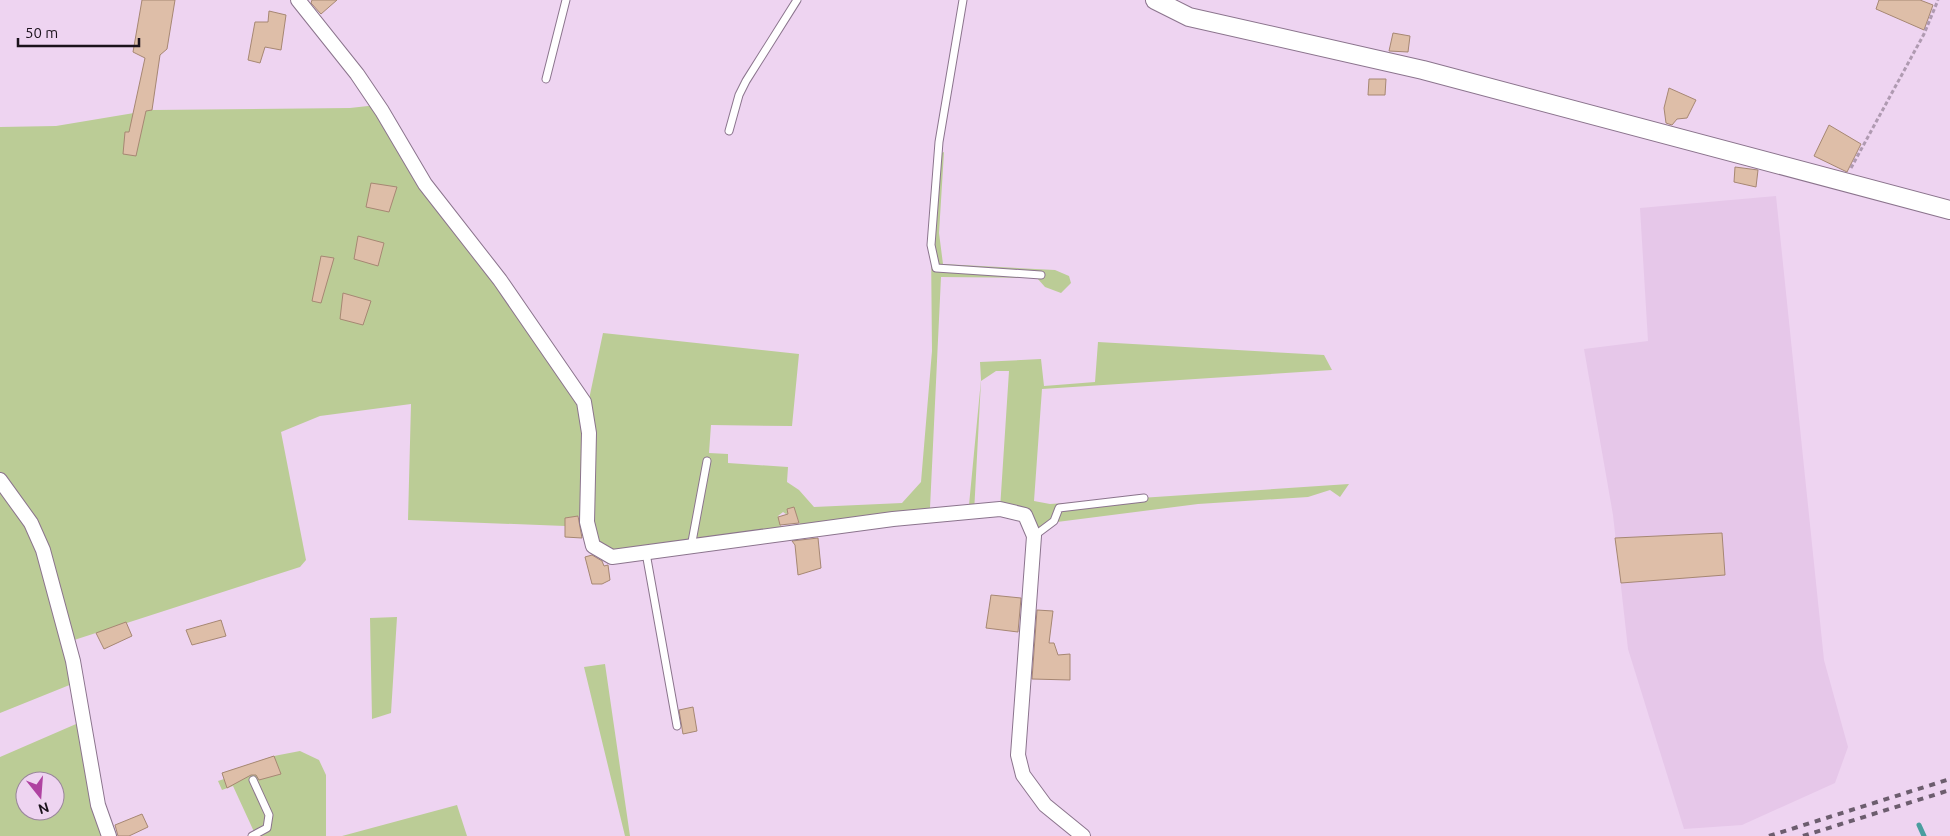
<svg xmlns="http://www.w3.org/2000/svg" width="1950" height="836" viewBox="0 0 1950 836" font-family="Ubuntu,sans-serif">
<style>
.built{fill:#e6c7e9}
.green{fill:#bbcc96;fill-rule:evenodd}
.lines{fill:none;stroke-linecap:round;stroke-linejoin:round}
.stream{stroke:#4a9e9f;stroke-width:5}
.building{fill:#debea8;stroke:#a68773}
.service-casing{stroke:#8b748d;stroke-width:9}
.minor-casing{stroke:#8b748d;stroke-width:16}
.tertiary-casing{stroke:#8b748d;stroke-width:20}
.path{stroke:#af9ab1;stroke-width:3;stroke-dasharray:4 2.5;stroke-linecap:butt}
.service{stroke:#fff;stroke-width:7}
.minor{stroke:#fff;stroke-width:14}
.tertiary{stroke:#fff;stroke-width:18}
.rail{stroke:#6c5d6e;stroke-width:4;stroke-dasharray:6 6;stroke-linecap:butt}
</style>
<rect width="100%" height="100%" fill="#eed4f1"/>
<path class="built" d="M1776 196 1824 660 1848 747 1835 783 1742 825 1684 829 1628 649 1613 515 1584 349 1648 341 1640 208Z"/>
<path class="green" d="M377 105 588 404 603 333 799 354 792 426 711 425 709 453 728 454V463L788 467 787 482 799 490 814 507 902 503 921 482 932 351 931 245 939 154 944 152 939 233 943 264 1055 270 1069 276 1071 283 1061 293 1045 287 1037 278 941 277 930 508 957 514 969 505 981 380 980 362 1041 359 1044 386 1095 382 1098 342 1324 355 1332 370 1042 389 1034 501 1050 504 1349 484 1340 497 1330 490 1308 497 1198 504 1057 522 1034 536 1025 515 1000 509 1009 371H996L981 381 974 513 612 557 593 546 587 515 566 518 565 526 408 520 411 404 320 416 281 432 306 560 300 567 68 642 77 682 0 713V127L56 126 152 110 350 108ZM795 511 800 525 782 530 778 516 783 512 786 514Z
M397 617 391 713 372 719 370 618Z
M605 664 630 836H625L584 667Z
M83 721 109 836H0V757ZM25 781H55V811H25Z
M300 751 319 760 326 775V836H256L233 786 222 790 218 781 224 779 222 773 274 756Z
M457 805 467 836H342Z"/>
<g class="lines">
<path class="stream" d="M1919 825 1924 836"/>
</g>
<path class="building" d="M142 0H175L167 49 160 55 152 110 146 111 136 156 123 154 125 132H129L145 58 133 52Z
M312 0H337L321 14 311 3Z
M1879 0H1920L1933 5 1924 30 1876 9Z
M269 11 286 15 281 50 265 47 260 63 248 60 255 22H268Z
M1393 33 1410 36 1408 52 1389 51Z
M1369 79H1386L1385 95H1368Z
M1669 88 1696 100 1687 118 1677 119 1672 125 1666 123 1664 108Z
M1829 125 1861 144 1847 172 1814 156Z
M1735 167 1758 170 1756 187 1734 182Z
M371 183 397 187 389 212 366 207Z
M358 236 384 243 378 266 354 259Z
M321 256 334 258 321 303 312 301Z
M343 293 371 301 363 325 340 319Z
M794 507 799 523 780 525 778 517 788 514 787 509Z
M578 516 582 538 565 537V518Z
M1722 533 1725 575 1621 583 1615 538Z
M818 538 821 568 798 575 795 545 792 541Z
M592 555 602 561 604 566 608 565 610 580 602 584H592L585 557Z
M991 595 1021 598 1018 632 986 628Z
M1037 610 1053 611 1049 643H1054L1058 655 1070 654V680L1032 679Z
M221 620 226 636 192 645 186 630Z
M126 622 132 636 104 649 96 633Z
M693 707 697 731 683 734 679 710Z
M274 756 281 774 259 780 256 775H251L227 788 222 773Z
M142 814 148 827 129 836H118L115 825Z"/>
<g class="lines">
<defs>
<path id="service" d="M963 0 939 142 931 245 936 268 1041 275
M546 79 566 0
M729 131 739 95 746 81 797 0
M1034 536 1054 521 1059 508 1144 498
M691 547 707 461
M646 553 677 726
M252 836 267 828 269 815 253 780"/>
<path id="minor" d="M298 0 357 74 382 111 425 184 500 280 584 402 589 433 587 522 593 546 612 557 893 519 1000 509 1025 515 1034 536 1018 755 1023 775 1045 805 1083 836
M0 480 31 523 43 550 73 661 98 805 109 836"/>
<path id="tertiary" d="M1155 0 1189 17 1423 70 1950 210"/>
</defs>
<use href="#service" class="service-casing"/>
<use href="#minor" class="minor-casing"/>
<use href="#tertiary" class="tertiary-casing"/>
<path class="path" d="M1851 168 1924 34 1938 0"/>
<use href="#service" class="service"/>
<use href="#minor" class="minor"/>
<use href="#tertiary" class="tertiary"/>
<path class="rail" d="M1769 836 1950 779
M1803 836 1950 790"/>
</g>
<g transform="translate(40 796) rotate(163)"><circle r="24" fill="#eed4f1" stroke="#9a869c"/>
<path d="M0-4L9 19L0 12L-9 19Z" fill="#af42a1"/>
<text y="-8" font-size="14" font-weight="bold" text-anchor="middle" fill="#1b121c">N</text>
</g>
<path d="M18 38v8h121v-8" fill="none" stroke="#1b121c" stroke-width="2.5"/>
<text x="25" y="38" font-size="15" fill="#1b121c" stroke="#eed4f1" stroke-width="4" paint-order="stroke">50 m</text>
</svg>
